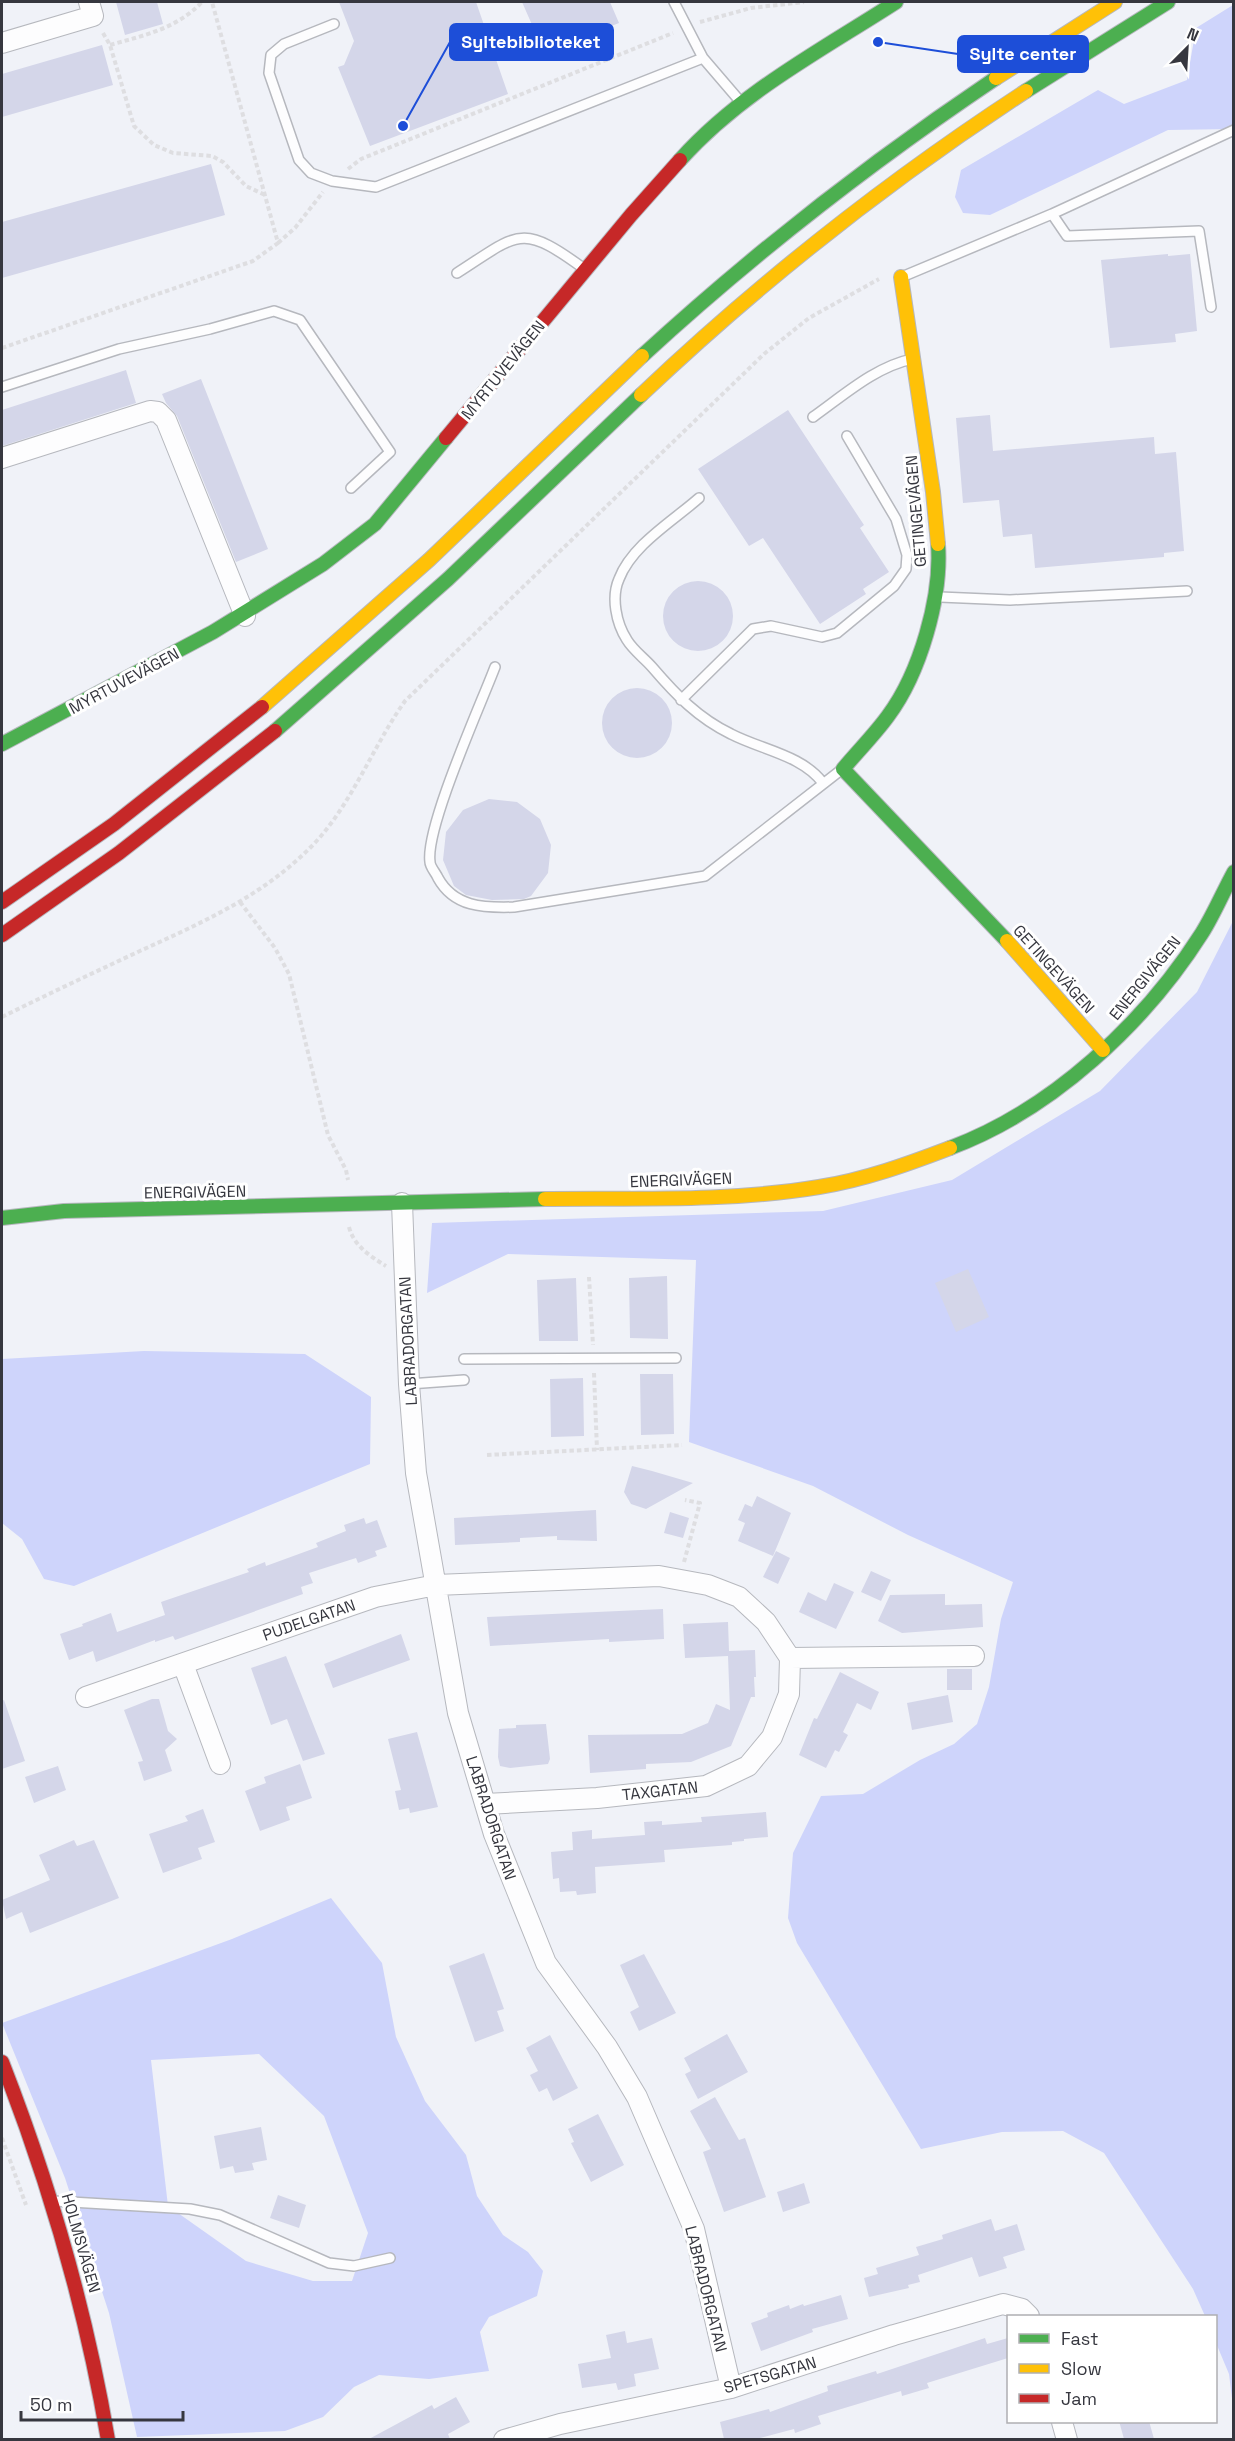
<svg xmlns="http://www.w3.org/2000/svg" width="1235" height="2441" viewBox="0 0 1235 2441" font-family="'Space Grotesk',sans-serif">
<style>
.green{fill:#ced4fb;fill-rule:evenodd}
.building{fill:#d4d6e9}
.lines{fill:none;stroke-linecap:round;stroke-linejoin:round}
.lane-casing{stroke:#b6b8be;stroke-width:12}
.street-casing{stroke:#b6b8be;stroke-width:22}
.fast-casing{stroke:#b6b8be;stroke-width:16}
.slow-casing{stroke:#b6b8be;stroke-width:16}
.jam-casing{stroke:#b6b8be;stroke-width:16}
.path{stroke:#dedee1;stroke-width:4;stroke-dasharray:4.5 3;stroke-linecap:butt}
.lane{stroke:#fdfdfe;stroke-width:9}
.street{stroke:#fdfdfe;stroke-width:20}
.fast{stroke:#4caf50;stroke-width:14}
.slow{stroke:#ffc107;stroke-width:14}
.jam{stroke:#c62828;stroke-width:14}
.labels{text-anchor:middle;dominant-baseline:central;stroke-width:6;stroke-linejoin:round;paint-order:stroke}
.street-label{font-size:16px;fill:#36373f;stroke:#fff}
.leader{fill:none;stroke:#1d4ed8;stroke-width:2}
.callout-dot{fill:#1d4ed8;stroke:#fff;stroke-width:2}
.callout{fill:#1d4ed8;stroke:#1d4ed8;stroke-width:2}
.callout-label{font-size:18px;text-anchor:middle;font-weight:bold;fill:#fff}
</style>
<rect width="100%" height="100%" fill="#f0f2f8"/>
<path class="green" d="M1233 5V129L1168 130 990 215 963 213 955 197 961 170 1098 90 1124 104 1187 80 1196 28Z
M1233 921V2407L1229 2374 1216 2343V2316H1205L1193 2289 1104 2153 1063 2131 1002 2132 921 2149 797 1943 788 1918 793 1853 821 1796 863 1794 920 1760 954 1744 977 1724 989 1687 1001 1619 1013 1582 908 1535 813 1486 689 1442 696 1260 508 1254 427 1293 432 1223 823 1211 952 1180 1100 1091 1197 992Z
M144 1351 305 1354 371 1397 370 1464 74 1586 44 1579 22 1539 2 1523V1359Z
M331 1898 382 1963 396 2037 425 2101 466 2155 477 2196 503 2235 528 2252 543 2271 537 2296 489 2317 480 2332 489 2371 429 2379 379 2375 354 2387 323 2417 285 2431 137 2437 109 2313 65 2178 2 2023 232 1939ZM259 2054 324 2116 368 2233 352 2281H313L246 2261 168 2206 151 2060Z"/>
<path class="building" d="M116 2H157L163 24 125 35Z
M339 2H476L508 94 370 146 338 67 344 65 354 41Z
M522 2H610L619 23 544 52Z
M102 45 113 85 2 117V74Z
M211 164 225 215 2 278V222Z
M1168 254V256L1190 254 1197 331 1175 334 1176 342 1110 348 1101 260Z
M126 370 136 403 2 446V410Z
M201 379 268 549 236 562 177 416 166 403 162 394Z
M788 410 864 525 860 528 889 572 863 589 866 594 820 624 763 538 749 546 698 469Z
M990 415 993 451 1154 437 1155 454 1176 452 1184 551 1164 553V557L1035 568 1032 534 1003 537 999 500 963 503 956 418Z
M663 616a35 35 0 1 1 70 0a35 35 0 1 1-70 0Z
M602 723a35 35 0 1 1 70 0a35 35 0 1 1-70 0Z
M489 799 517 802 540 819 551 845 548 873 531 896 524 899 492 900 466 895 454 886 443 860 446 832 463 810Z
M968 1269 989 1317 956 1332 935 1283Z
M667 1276 668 1339 630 1338 629 1278Z
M576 1278 578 1341H539L537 1280Z
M640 1374H673L674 1434 641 1435Z
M583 1378 584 1436 551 1437 550 1379Z
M632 1466 652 1471 693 1483 646 1509 631 1504 624 1492Z
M757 1496 791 1513 773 1556 738 1541 745 1523 738 1520 745 1504 752 1507Z
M596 1510 597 1541 557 1540V1536L520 1538V1542L455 1545 454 1518Z
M670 1512 689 1518 683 1538 664 1533Z
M364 1518 366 1524 377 1520 387 1547 375 1551 377 1556 358 1563 356 1558 309 1573 313 1583 301 1587 303 1594 175 1640 173 1636 155 1642V1640L96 1662 93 1651 69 1660 60 1634 83 1626 82 1624 111 1613 117 1632 165 1615 161 1602 249 1572 247 1569 265 1562 266 1566 318 1547 316 1543 346 1531 344 1525Z
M776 1551 790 1558 778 1584 763 1577Z
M871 1571 891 1580 881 1601 861 1592Z
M834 1583 854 1592 836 1629 799 1612 808 1592 826 1601Z
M945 1594V1605L982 1604 983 1627 902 1633 878 1621 890 1595Z
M663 1609 664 1639 609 1642V1639L490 1646 487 1617Z
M728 1622 729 1651 755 1650 756 1677H754L755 1697H751L731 1746 691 1762 646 1764V1769L590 1773 588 1735 682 1734 708 1723 716 1704 730 1710 728 1656 685 1658 683 1624Z
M401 1634 410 1660 333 1688 324 1664Z
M286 1656 325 1754 303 1761 287 1719 271 1725 251 1668Z
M947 1669H972V1690H947Z
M840 1672 879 1692 871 1710 857 1703 843 1732 848 1735 839 1752 835 1750 826 1768 799 1755 814 1718 817 1719Z
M948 1695 953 1722 912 1730 907 1703Z
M152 1699H159L168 1731 177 1739 165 1750 172 1771 144 1781 138 1762 143 1761 124 1710Z
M4 1700 25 1761 2 1769V1701Z
M546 1724 550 1759 548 1764 510 1768 500 1766 498 1757 499 1729 516 1728V1725Z
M417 1732 438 1807 410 1813 409 1808 399 1810 395 1791 401 1790 388 1739Z
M300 1764 312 1798 286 1807 290 1820 260 1831 245 1791 266 1783 264 1777Z
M58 1766 66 1790 34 1803 25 1777Z
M203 1809 215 1842 198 1848 202 1859 163 1873 149 1834 188 1821 185 1816Z
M766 1812 768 1837 744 1839V1841L732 1842V1845L664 1850 665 1862 595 1867 596 1893 577 1895 576 1891 560 1892 559 1878 553 1879 551 1852 573 1850 572 1832 592 1830V1839L645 1835 644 1822 662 1821V1825L702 1822 701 1817Z
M74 1840 77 1846 94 1840 119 1898 30 1933 22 1912 6 1919 2 1900 50 1880 39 1855Z
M484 1953 504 2009 497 2011 504 2031 475 2042 449 1966Z
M644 1954 676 2013 639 2031 630 2012 639 2007 620 1965Z
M727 2034 748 2072 698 2099 685 2074 691 2071 684 2058Z
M550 2035 578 2088 553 2101 547 2088 539 2092 530 2075 538 2071 526 2048Z
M715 2097 739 2140 745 2138 766 2197 724 2212 703 2152 711 2149 690 2111Z
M598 2114 624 2165 591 2182 571 2143 574 2142 568 2129Z
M261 2127 267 2160 252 2163 254 2170 235 2173 233 2166 220 2169 214 2136Z
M804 2183 810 2203 783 2212 777 2192Z
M278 2195 306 2205 299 2228 270 2218Z
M991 2219 995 2231 1017 2224 1025 2250 1003 2257 1007 2268 979 2277 972 2257 918 2275 920 2282 908 2285 909 2288 869 2297 864 2278 878 2274 876 2268 919 2255 916 2247 943 2239 942 2235Z
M841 2295 848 2319 812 2329 813 2332 761 2351 751 2323 768 2317 767 2313 789 2305 790 2309 803 2304 804 2306Z
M625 2331 627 2343 652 2338 659 2369 634 2374 636 2386 618 2390 616 2383 582 2388 578 2364 611 2358 606 2335Z
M985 2338 987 2344 1008 2338V2358L927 2383 929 2388 902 2396 901 2391 818 2416 821 2424 795 2433 794 2429 756 2439H724L720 2422 769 2409 770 2412 828 2391 827 2386 876 2371 877 2374Z
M456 2397 470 2422 448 2434 450 2439H369L432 2405 434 2409Z
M1119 2421H1149L1154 2439H1124Z"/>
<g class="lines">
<defs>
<path id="lane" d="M674 2 703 58
M334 24 284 44 271 55 269 73 299 160 311 173 332 181 376 187 703 58 739 100
M1052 214 1067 236 1199 231 1211 307
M457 273C518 234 520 222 583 268
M904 276 1052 214 1234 130
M2 387 119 349 210 329 274 311 300 320 390 452 351 488
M813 417C844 395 875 367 912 359
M699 498C673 521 632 545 619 579 611 597 616 623 627 640 633 650 644 658 652 667 676 695 698 718 731 734 762 750 802 755 823 783
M940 597 1010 600 1187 591
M495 667C481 704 425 828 430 862 430 867 436 873 438 878 454 907 483 908 514 907L705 876 841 770
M681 700 753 629 771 626 822 637 837 633 894 586 906 569 907 555 896 519 847 436
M464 1359 676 1358
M409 1384 464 1380
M54 2201 190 2209 220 2215 329 2263 354 2266 390 2258"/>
<path id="street" d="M2 43 93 16 89 2
M2 458 150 411 158 412 166 420 245 616
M402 1203 409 1384 416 1473 458 1713 494 1834 546 1963 607 2047 637 2097 694 2229 731 2388
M790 1658 974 1656
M183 1664 220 1764
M86 1697 375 1597 436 1585 659 1576 708 1585 739 1597 766 1622 790 1658 789 1694 772 1737 748 1766 706 1786 597 1798 485 1804
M1062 2422 1067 2440
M504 2440 560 2424 731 2388 894 2335 1003 2304 1022 2309 1029 2316"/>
<path id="fast" d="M1026 91 1168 2
M680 160C741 92 820 51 896 2
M642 356C753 254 871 162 996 78
M938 544C942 597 920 673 888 716 875 734 858 751 843 769L1007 941
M275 731 448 579 641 395
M2 744 213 632 323 564 375 524 446 438
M950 1148C1052 1110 1145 1023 1202 933 1214 914 1223 892 1234 872
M2 1218 64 1211 545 1199"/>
<path id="slow" d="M996 78 1115 2
M901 277 933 492 938 544
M641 395C760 282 888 181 1026 91
M262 707 429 560 642 356
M1007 941 1103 1050
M545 1199C636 1198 729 1202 819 1187 864 1180 908 1164 950 1148"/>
<path id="jam" d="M446 438 631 215 680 160
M2 902 114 824 262 707
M2 935 119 853 275 731
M2 2062C50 2185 86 2310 108 2440"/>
</defs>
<use href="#lane" class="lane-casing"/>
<use href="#street" class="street-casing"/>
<use href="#fast" class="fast-casing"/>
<use href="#slow" class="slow-casing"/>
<use href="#jam" class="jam-casing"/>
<path class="path" d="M700 22 751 8 804 2
M103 33 110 45 134 126 154 145 173 153 212 156 223 162 246 186 265 195
M110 45C145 35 176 29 202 2
M348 169 361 159 673 33
M278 243 295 228 323 192
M2 348 253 261 278 243 212 2
M240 902 275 948 289 974 328 1135 346 1170 348 1180
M2 1017C48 994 95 972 142 950 206 921 273 891 321 836 355 796 374 745 405 701L764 354 809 318 879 279
M349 1227C354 1246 370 1256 386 1266
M589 1277 593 1345
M594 1373 597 1450
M487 1455 682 1445
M684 1562 700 1503 685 1500
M2 2138 26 2205"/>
<use href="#lane" class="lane"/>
<use href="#street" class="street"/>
<use href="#fast" class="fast"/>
<use href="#slow" class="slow"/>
<use href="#jam" class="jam"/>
</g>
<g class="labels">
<g class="street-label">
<text transform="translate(503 370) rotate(-51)">MYRTUVEVÄGEN</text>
<text transform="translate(916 511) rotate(-95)">GETINGEVÄGEN</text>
<text transform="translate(124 681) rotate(-28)">MYRTUVEVÄGEN</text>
<text transform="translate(1054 969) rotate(48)">GETINGEVÄGEN</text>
<text transform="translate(1145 978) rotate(-51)">ENERGIVÄGEN</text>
<text transform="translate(681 1180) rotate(-2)">ENERGIVÄGEN</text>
<text transform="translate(195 1192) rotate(-1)">ENERGIVÄGEN</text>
<text transform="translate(408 1341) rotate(-93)">LABRADORGATAN</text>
<text transform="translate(309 1620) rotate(-19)">PUDELGATAN</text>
<text transform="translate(660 1791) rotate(-6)">TAXGATAN</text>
<text transform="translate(491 1818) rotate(72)">LABRADORGATAN</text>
<text transform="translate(81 2243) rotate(74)">HOLMSVÄGEN</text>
<text transform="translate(706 2289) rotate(76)">LABRADORGATAN</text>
<text transform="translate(770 2375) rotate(-16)">SPETSGATAN</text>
</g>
</g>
<path class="leader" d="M403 126L450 42M878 42L958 54"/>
<g class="callout-dot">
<circle cx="403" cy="126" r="6"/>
<circle cx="878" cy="42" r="6"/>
</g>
<g class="callout">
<rect x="450" y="24" width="163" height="36" rx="6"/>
<rect x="958" y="36" width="130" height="36" rx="6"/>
</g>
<g class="callout-label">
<text x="531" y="48">Syltebiblioteket</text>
<text x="1023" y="60">Sylte center</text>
</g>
<rect width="1235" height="2441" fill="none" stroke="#36373f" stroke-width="6"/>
<rect x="1007" y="2315" width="210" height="108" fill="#ffffff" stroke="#afafb2" stroke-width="1.5"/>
<rect x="1019" y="2334" width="30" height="9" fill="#4caf50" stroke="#afafb2" stroke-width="1.5"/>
<text x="1061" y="2345" font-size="18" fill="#36373f">Fast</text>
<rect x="1019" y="2364" width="30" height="9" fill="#ffc107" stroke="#afafb2" stroke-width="1.5"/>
<text x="1061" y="2375" font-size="18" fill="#36373f">Slow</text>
<rect x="1019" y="2394" width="30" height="9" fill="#c62828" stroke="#afafb2" stroke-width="1.5"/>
<text x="1061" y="2405" font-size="18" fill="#36373f">Jam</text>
<g transform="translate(1187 48) rotate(24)" stroke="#ffffff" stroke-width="4.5" paint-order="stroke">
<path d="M0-4.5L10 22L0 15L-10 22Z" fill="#36373f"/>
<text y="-9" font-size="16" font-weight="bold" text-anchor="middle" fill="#36373f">N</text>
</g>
<path d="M21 2411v9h162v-9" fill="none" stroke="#36373f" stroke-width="3"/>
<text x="30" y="2411" font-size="18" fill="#36373f" stroke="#ffffff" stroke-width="4.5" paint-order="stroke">50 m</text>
</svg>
